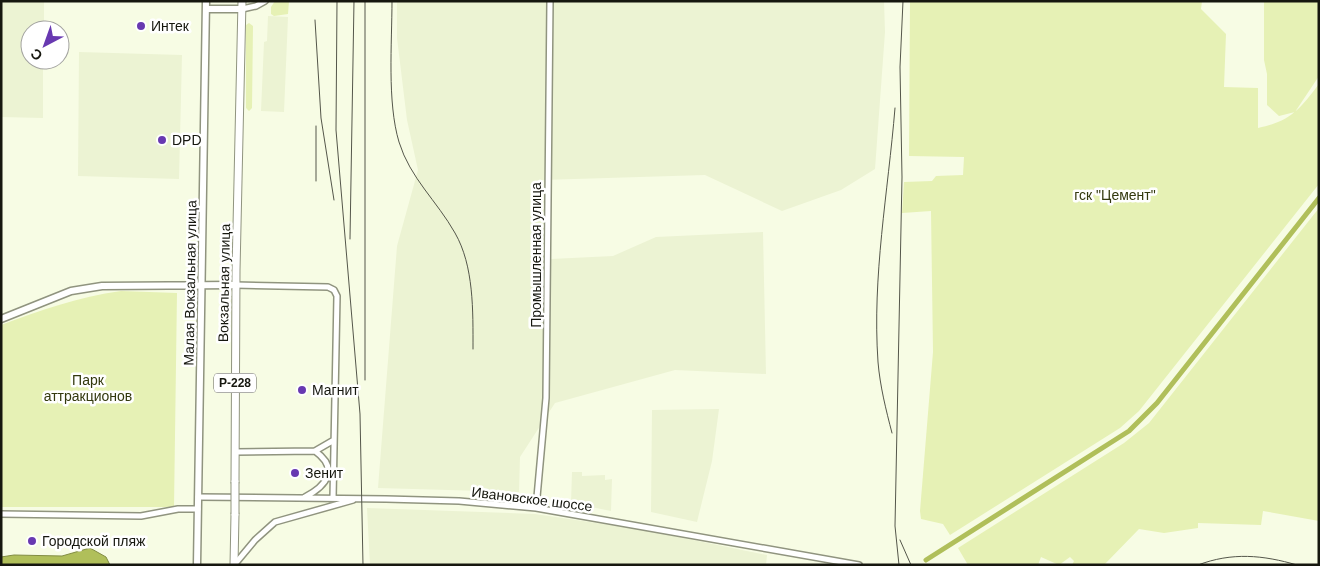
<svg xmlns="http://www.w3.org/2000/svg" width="1320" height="566" viewBox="0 0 1320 566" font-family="Helvetica,sans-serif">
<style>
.built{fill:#ecf3d3}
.green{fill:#e6f1b5}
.water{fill:#b0bf5a;stroke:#828d44}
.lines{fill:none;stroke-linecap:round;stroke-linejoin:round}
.canal{stroke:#b0bf5a;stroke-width:5}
.minor-casing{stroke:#90947f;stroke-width:8}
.major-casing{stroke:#90947f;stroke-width:9}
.highway-casing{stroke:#90947f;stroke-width:9}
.minor{stroke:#fff;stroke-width:5}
.major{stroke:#fff;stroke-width:6}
.highway{stroke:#fff;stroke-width:7}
.rail{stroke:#54564a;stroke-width:1}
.highway-bridge-casing{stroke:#90947f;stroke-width:9;stroke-linecap:butt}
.highway-bridge{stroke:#fff;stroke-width:7}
.poi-dot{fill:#6839b1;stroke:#fff;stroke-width:2}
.labels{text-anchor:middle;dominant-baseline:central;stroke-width:5;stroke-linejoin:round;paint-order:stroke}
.shield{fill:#fff;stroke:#5c5d57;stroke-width:1}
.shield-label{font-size:12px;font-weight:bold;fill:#16170f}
.poi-label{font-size:14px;fill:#16170f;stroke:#fff;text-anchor:start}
.park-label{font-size:14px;fill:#33390e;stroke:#fff}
.street-label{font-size:14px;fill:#16170f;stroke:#fff}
</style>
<rect width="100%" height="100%" fill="#f7fce4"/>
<path class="built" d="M1 1H44V30H30V60H43V118L1 117Z
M397 1H884L885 32 875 169 841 190 782 211 705 175 542 180 551 259 613 256 656 237 763 232 766 374 675 370 555 403 520 457 519 492 378 488 397 246 418 170 407 120 397 38Z
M268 16 288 17 284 112 261 111 264 42 267 41Z
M79 52 182 55 179 179 78 176Z
M719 409 712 461 697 522 651 512 652 410Z
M572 472H582V476L605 475V480L612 479 611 511 571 503Z
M367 508 535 514 644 530 767 555 766 565H370Z"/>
<path class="green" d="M275 1H289L288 14 274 16 271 14V7Z
M910 1H1202L1201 9 1226 34 1224 87 1258 88V128C1291 121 1299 110 1319 84V184L1139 411 1120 428 950 535 943 524 921 519 920 511 933 352 931 211 902 213 904 182 932 181 936 176 963 175 964 157 909 156Z
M1264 1H1319V76L1295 112 1279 116 1267 105V74L1264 60Z
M249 23 253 26 252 108 249 111 246 108V25Z
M1319 208V521L1263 511 1261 525 1198 523V528L1164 533 1139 529 1104 565H1072L1074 561 1070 557 1059 565 1041 557 1038 565H968L958 548 1124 443 1149 423Z
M121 291 177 293 174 507H1V325C41 310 78 297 121 291Z"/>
<path class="water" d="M90 548 106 557 110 565H1V557L14 555 62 556Z"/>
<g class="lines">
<path class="canal" d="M926 560 1129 431 1157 403 1319 198"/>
<defs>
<path id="minor" d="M242 9 256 6 265 1
M235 285 328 287 334 290 337 296 333 498
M236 452 315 451 334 440
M198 497 386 499 459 501 536 508 859 565
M305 497C326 486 340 469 315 451
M536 508 546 398 550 1
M1 514 141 516 178 509H198
M235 564 255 540 275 522 353 500"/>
<path id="major" d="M206 9H242
M1 319 71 291 102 286 235 285
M197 565 206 1"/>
<path id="highway" d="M235 482 236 271 242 1
M234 565 235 514"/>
</defs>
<use href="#minor" class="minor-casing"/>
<use href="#major" class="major-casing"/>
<use href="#highway" class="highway-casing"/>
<use href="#minor" class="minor"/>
<use href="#major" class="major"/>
<use href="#highway" class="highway"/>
<path class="rail" d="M337 1 336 130 360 414 363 565
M392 1C392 43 387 102 399 142 410 178 437 201 455 233 474 266 473 311 473 349
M315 20 321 118 334 200
M316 181V126
M350 239 354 1
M365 380V1
M892 433C886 410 880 386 878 362 872 276 888 193 895 108
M900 540 911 565
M899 565 895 526 902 177 900 67 903 1
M1198 565C1232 552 1263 555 1297 565"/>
<defs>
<path id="highway-bridge" d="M235 482V514"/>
</defs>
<use href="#highway-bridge" class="highway-bridge-casing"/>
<use href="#highway-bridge" class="highway-bridge"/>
</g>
<g class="poi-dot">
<circle cx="141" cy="26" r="5"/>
<circle cx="162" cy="140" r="5"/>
<circle cx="302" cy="390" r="5"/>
<circle cx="295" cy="473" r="5"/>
<circle cx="32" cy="541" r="5"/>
</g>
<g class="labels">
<rect class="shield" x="214" y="373.5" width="42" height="19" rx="4"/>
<g class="shield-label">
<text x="235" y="383">Р-228</text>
</g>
<g class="poi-label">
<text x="151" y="26">Интек</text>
<text x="172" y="140">DPD</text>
<text x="312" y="390">Магнит</text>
<text x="305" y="473">Зенит</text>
<text x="42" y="541">Городской пляж</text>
</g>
<g class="park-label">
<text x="1115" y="195">гск "Цемент"</text>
<text x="88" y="380">Парк<tspan x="88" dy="16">аттракционов</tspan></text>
</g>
<g class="street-label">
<text transform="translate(536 255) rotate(-90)">Промышленная улица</text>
<text transform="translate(190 283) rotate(-89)">Малая Вокзальная улица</text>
<text transform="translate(224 283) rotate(-89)">Вокзальная улица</text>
<text transform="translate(532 499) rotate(7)">Ивановское шоссе</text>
</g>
</g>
<rect width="1320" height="566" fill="none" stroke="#16170f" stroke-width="5"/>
<g transform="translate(45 45) rotate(221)"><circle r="24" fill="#ffffff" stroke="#a2a29f"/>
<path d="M0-4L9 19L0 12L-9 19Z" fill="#6839b1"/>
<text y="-8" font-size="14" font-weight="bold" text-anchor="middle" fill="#16170f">С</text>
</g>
</svg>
